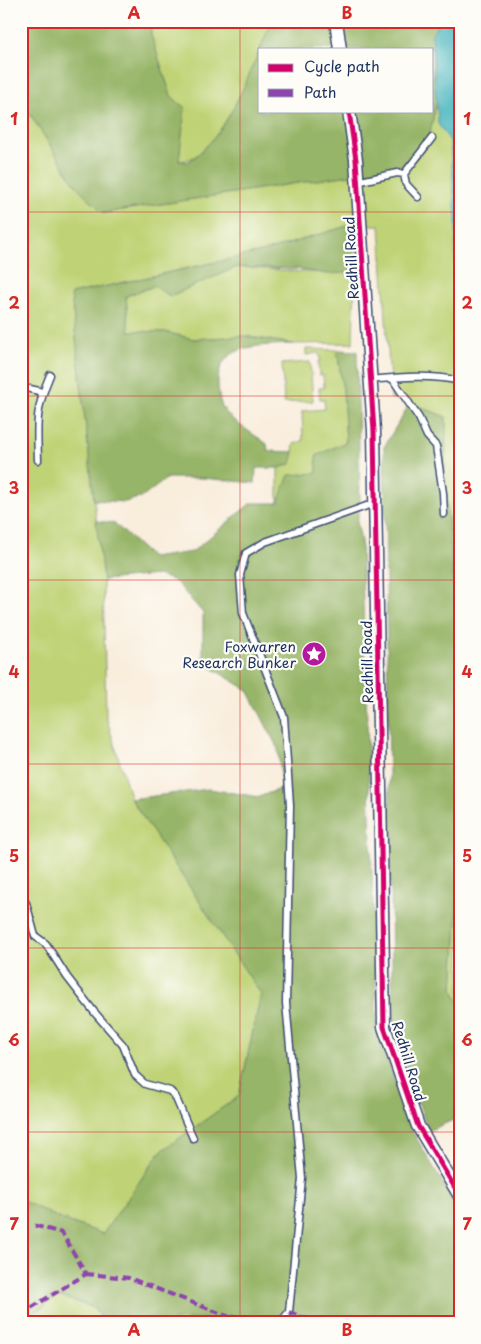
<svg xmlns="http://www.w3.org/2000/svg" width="481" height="1344" viewBox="0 0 481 1344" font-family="'Playpen Sans',sans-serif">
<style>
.green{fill:#bfd376;stroke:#6d816a}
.forest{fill:#97b567;stroke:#597262;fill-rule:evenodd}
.water{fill:#46b5be;stroke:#30728e}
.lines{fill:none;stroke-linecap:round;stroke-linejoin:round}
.lane-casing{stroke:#3c4c71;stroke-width:9}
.street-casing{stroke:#3c4c71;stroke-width:15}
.lane{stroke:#fff;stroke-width:6}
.street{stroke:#fff;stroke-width:12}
.quiet{stroke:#8e44ad;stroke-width:4;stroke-dasharray:8 4;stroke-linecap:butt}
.cycleway-casing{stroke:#fdfcf7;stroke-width:8}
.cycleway{stroke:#d6006c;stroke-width:5}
.grid{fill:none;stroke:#d62828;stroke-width:1;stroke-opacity:0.55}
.labels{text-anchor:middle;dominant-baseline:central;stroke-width:4.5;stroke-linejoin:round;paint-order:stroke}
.street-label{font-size:14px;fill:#1b2f5e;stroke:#fdfcf7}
.poi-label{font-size:14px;fill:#1b2f5e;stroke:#fdfcf7;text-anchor:end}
.neatline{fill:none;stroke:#d62828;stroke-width:2}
.grid-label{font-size:16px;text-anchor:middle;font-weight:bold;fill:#d62828}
</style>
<rect width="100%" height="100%" fill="#fdfcf7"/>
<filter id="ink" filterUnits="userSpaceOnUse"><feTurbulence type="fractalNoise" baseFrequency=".02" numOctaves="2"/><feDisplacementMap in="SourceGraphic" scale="10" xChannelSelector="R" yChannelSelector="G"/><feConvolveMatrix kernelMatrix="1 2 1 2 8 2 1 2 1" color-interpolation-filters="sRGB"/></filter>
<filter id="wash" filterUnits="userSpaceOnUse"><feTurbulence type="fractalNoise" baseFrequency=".0096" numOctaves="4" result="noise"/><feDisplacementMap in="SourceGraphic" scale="20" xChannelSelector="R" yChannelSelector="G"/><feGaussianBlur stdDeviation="1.12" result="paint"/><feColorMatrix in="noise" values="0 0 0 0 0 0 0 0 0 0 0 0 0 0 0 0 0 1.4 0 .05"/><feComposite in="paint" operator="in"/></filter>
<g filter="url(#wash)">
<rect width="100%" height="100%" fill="#f9eddc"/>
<path class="green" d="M150 21H272C257 54 220 164 178 161L185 109 171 96 151 35Z
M460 21V655L445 486 446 417 410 403 391 398 380 225H350L266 251 71 294 103 580 106 717 131 799 261 994 239 1096 160 1152 103 1234 61 1219 21 1200V100L77 187 103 213 369 172 411 163 427 147 437 99Z
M237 267C276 269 316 275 355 272L353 343 294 344 244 336 193 339 165 332 129 331 126 296 154 286 170 296Z
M306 349 337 350 343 390 346 442 316 456 318 473 278 503V468L291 464 294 444 303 441 302 411 325 409 324 399H320L319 388H324L323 375H319L318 362 320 361V355L317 353 306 355Z
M310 362 313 401 284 403 282 364Z
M460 864V1004L453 990Z
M58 1296 94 1308 104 1323H21Z
M242 1316 284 1317 297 1323H167L170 1320Z"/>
<path class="forest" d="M21 21H150L151 35 171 96 185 108 179 161 188 162C234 130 249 70 272 21H447L435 72 437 99 427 147 411 163 369 172 103 213 77 187 21 100ZM260 49H432V111H260Z
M350 225H355V272L328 274 296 269 237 267 170 296 154 286 126 296 129 331 165 332 193 339 244 336 294 344C264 346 220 341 218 381 218 389 219 405 225 411 235 424 254 434 267 444L268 451 294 452 291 464 278 468H256L255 483 203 478H167L144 496 125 502 94 500 71 294 266 251Z
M337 350 357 351 360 504 357 523 361 541 377 1028 411 1129 460 1212V1323H297L284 1317 272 1316 173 1320 170 1323H105L95 1308 58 1296 21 1321V1200L61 1219 103 1234 160 1152 239 1096 261 994 131 799 209 789 259 797 282 788 278 749 248 690 203 663V613L175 581 158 575 103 580 96 521 114 523 152 558 192 552 251 503H278L289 475 317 473 316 456 346 442 343 390Z
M410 403 446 417 445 486 460 655V864L453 990 460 1004V1117L428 1131 393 1025 384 447Z"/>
<path class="water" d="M441 21H460V278L456 268V218L450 141 438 124 432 33Z"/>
</g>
<g filter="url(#ink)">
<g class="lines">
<defs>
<path id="lane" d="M404 174 406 184 418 197
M361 181 397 173 404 174 432 138
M392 378 419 418 427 436 436 446 443 493 444 514
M370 380C401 377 429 374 460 381
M30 389 39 391 41 394
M38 460C37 423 35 410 50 375
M26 903 35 936 46 944 67 977 95 1013 123 1045 135 1075 145 1084 170 1091 175 1096 193 1138
M233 1323 235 1319 248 1323
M280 1323 289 1312 302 1178 286 1003 290 805 284 717 243 613 240 575 246 553 265 542 375 503"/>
<path id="street" d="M336 21 340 49
M349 111 356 160 374 431 384 1027 418 1126 460 1196"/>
</defs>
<use href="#lane" class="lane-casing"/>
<use href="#street" class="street-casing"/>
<use href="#lane" class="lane"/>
<use href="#street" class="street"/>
<path class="quiet" d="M86 1274 129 1278 235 1319
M289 1312 318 1323
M21 1314 86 1274 62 1233 33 1225"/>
<defs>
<path id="cycleway" d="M349 111 356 160 374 431 384 1027 418 1126 460 1196"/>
</defs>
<use href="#cycleway" class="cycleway-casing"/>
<use href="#cycleway" class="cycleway"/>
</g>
</g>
<path class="grid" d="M240 21V1323M21 212H460M21 396H460M21 580H460M21 764H460M21 948H460M21 1132H460"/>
<defs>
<symbol id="sight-disc" viewBox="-11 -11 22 22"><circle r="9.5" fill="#b5179e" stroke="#fdfcf7"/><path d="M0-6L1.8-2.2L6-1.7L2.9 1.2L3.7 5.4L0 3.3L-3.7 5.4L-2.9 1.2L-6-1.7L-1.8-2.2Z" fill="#fff"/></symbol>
</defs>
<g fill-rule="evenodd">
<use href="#sight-disc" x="300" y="640" width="28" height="28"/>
</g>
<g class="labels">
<g class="street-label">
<text transform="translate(351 258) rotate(-93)">Redhill Road</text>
<text transform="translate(367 662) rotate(-91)">Redhill Road</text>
<text transform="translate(409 1061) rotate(73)">Redhill Road</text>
</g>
<g class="poi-label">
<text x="296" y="646">Foxwarren<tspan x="296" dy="16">Research Bunker</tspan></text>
</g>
</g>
<rect width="481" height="1344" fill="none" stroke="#fdfcf7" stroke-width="55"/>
<rect x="258" y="48" width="175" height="65" fill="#fdfcf7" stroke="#a3aaba"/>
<rect x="268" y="64" width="25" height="8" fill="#d6006c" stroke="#a3aaba"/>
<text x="304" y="72" font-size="15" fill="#1b2f5e">Cycle path</text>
<rect x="268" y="89" width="25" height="8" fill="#8e44ad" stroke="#a3aaba"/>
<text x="304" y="98" font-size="15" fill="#1b2f5e">Path</text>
<rect x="28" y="28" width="426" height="1288" class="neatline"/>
<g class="grid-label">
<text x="134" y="19">A</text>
<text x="347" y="19">B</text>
<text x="14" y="125">1</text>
<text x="467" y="125">1</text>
<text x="14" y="309">2</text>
<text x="467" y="309">2</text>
<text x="14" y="494">3</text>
<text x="467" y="494">3</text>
<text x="14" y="678">4</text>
<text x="467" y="678">4</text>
<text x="14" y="862">5</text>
<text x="467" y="862">5</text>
<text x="14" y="1046">6</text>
<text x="467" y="1046">6</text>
<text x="14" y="1230">7</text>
<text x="467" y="1230">7</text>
<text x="134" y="1336">A</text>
<text x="347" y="1336">B</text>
</g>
</svg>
